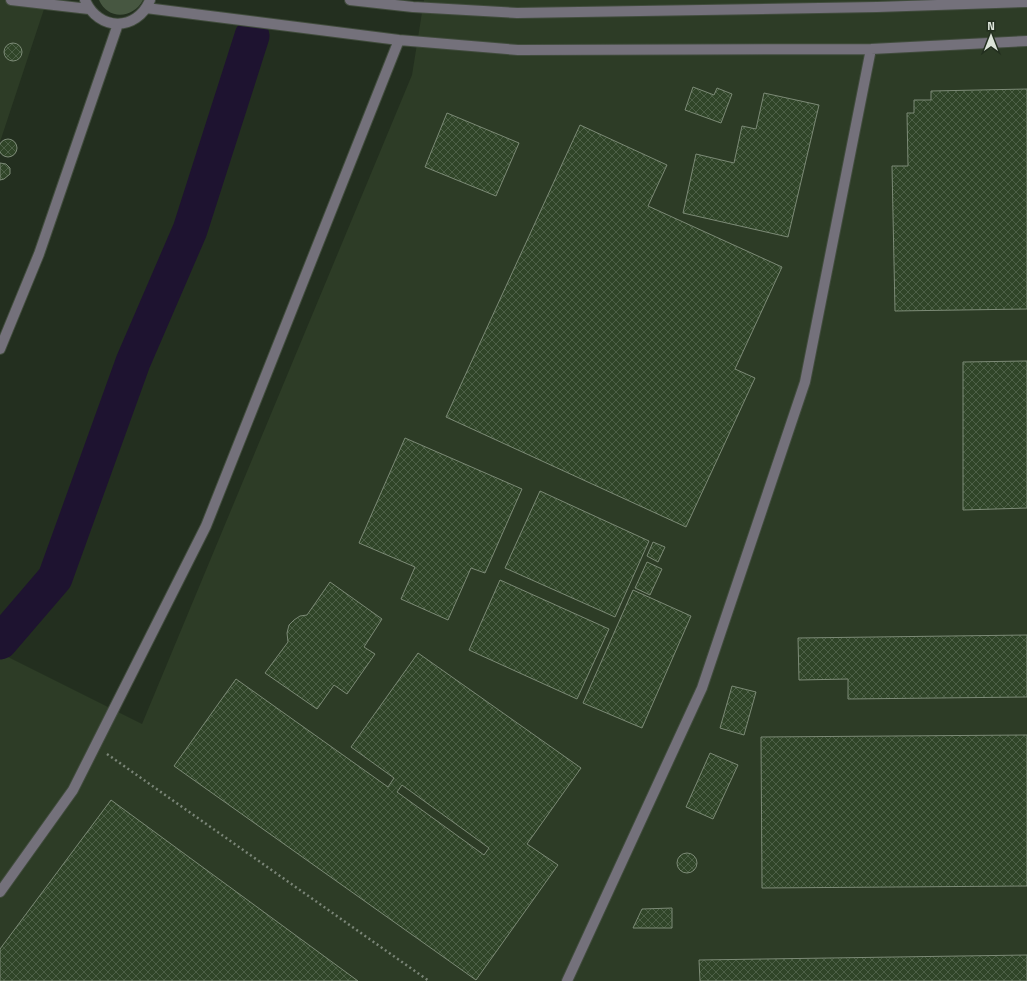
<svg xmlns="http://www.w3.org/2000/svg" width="1027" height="981" viewBox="0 0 1027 981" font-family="'Titillium Web',sans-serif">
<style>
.built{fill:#2d3c26}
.grass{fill:#475741}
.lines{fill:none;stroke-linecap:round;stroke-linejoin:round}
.river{stroke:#1e1330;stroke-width:35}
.building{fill:url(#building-cross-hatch);stroke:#7c8a76;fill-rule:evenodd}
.minor-casing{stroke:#414c3d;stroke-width:12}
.path{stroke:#7a8577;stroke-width:2.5;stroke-dasharray:2 3;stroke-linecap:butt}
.minor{stroke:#74717b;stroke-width:10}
</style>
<defs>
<pattern id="building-cross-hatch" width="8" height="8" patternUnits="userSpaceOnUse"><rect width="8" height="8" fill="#304528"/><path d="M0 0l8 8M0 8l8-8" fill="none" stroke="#4d6047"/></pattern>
</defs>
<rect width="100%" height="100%" fill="#232f1f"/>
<path class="built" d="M0 0H47L0 142Z
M424 0H1027V981H0V653L142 724 412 75Z"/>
<path class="grass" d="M99 0H143C134 18 108 21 99 0Z"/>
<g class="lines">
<path class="river" d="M0 642 55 578 133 362 190 230 252 36"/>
</g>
<path class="building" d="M4 52a9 9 0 1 1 18 0a9 9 0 1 1-18 0Z
M693 87 714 95 717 88 732 94 721 123 685 110Z
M1027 89V309L895 311 892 166H908L907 113H914V100H931V91Z
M764 93 819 105 788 237 683 213 696 154 734 163 742 126 756 129Z
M447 113 519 143 496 196 425 167Z
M580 125 667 165 648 206 782 267 735 369 755 378 686 527 446 417Z
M-1 148a9 9 0 1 1 18 0a9 9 0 1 1-18 0Z
M0 163 6 164 10 168V174L4 179 0 180Z
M1027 361V508L963 510V362Z
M405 438 522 489 485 573 471 568 448 620 401 599 415 567 359 543Z
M540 491 649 541 615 617 505 568Z
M653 542 665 547 658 562 647 556Z
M647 562 662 569 650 595 635 588Z
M500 580 609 629 577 699 469 650Z
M330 582 382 619 364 647 375 654 347 694 334 685 317 709 265 673 288 642 287 633 289 625 294 620 300 616 307 615Z
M633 590 691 616 642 728 583 703Z
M1027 635V697L848 699V679L799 680 798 638Z
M418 653 581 768 527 844 558 865 476 980 174 766 236 679 388 787 394 778 351 747ZM402 785 489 848 484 855 397 792Z
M732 686 756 692 744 735 720 728Z
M1027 735V886L762 888 761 737Z
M710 753 738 765 713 819 686 807Z
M111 800 358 981H0V949Z
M677 863a10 10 0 1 1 20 0a10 10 0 1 1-20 0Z
M672 908V928H633L642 909Z
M1027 955V981H700L699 960Z"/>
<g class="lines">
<defs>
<path id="minor" d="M11 0 89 9
M85 0C98 31 137 32 150 0
M350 0 413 7 517 13 877 7 1027 2
M146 8 399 40 518 50 871 49 1027 41
M0 349 39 254 118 24
M0 892 73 790 206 526 399 40
M567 981 702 688 805 382 871 49"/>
</defs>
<use href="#minor" class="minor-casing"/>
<path class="path" d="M107 754 429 981"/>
<use href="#minor" class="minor"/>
</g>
<g transform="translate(991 36)" stroke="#232f1f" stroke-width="3" paint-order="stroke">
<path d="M0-3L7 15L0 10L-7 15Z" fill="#dce4d9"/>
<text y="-6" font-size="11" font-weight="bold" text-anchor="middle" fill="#dce4d9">N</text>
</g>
</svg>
